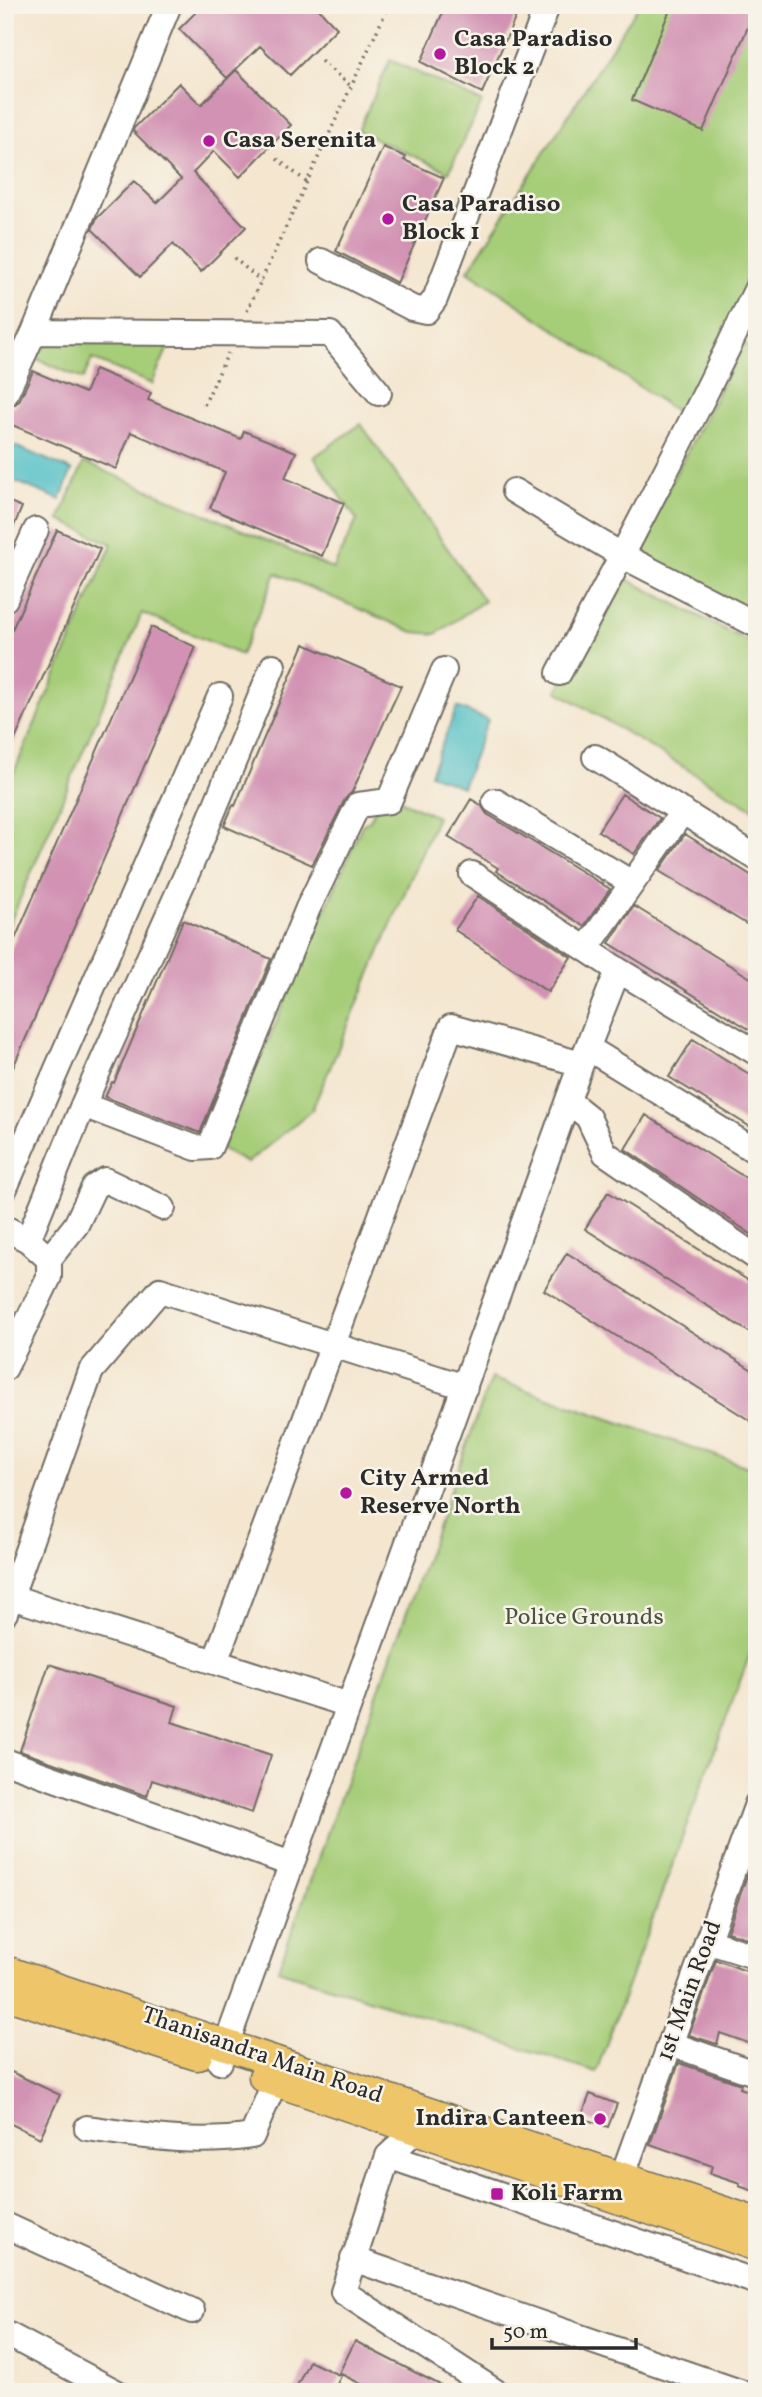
<svg xmlns="http://www.w3.org/2000/svg" width="762" height="2397" viewBox="0 0 762 2397" font-family="Vollkorn,serif">
<style>
.green{fill:#a6cd78;stroke:#687c52;stroke-width:2}
.water{fill:#51bfc6;stroke:#3e7578;stroke-width:2}
.building{fill:#d292b3}
.lines{fill:none;stroke-linecap:round;stroke-linejoin:round}
.minor-casing{stroke:#716c64;stroke-width:28}
.major-casing{stroke:#716c64;stroke-width:33}
.path{stroke:#716c64;stroke-width:3.5;stroke-dasharray:2 5;stroke-linecap:butt}
.minor{stroke:#fff;stroke-width:24}
.major{stroke:#eec569;stroke-width:30}
.poi-dot{fill:#b5179e;stroke:#f7f3e8;stroke-width:2.5}
.labels{text-anchor:middle;dominant-baseline:central;stroke-width:5;stroke-linejoin:round;paint-order:stroke}
.poi-label{font-size:24px;font-weight:bold;fill:#2b2b2b;stroke:#f7f3e8;text-anchor:start}
.park-label{font-size:24px;fill:#4a543e;stroke:#f7f3e8}
.street-label{font-size:24px;fill:#2b2b2b;stroke:#f7f3e8}
</style>
<rect width="100%" height="100%" fill="#f7f3e8"/>
<filter id="ink" filterUnits="userSpaceOnUse"><feTurbulence type="fractalNoise" baseFrequency=".0143" numOctaves="2"/><feDisplacementMap in="SourceGraphic" scale="14" xChannelSelector="R" yChannelSelector="G"/><feConvolveMatrix kernelMatrix="1 2 1 2 8 2 1 2 1" color-interpolation-filters="sRGB"/></filter>
<filter id="wash" filterUnits="userSpaceOnUse"><feTurbulence type="fractalNoise" baseFrequency=".00686" numOctaves="4" result="noise"/><feDisplacementMap in="SourceGraphic" scale="28" xChannelSelector="R" yChannelSelector="G"/><feGaussianBlur stdDeviation="1.57" result="paint"/><feColorMatrix in="noise" values="0 0 0 0 0 0 0 0 0 0 0 0 0 0 0 0 0 1.4 0 .05"/><feComposite in="paint" operator="in"/></filter>
<g filter="url(#wash)">
<rect width="100%" height="100%" fill="#f4e6cf"/>
<path class="green" d="M639 5H757V267L680 414 468 271Z
M390 60 482 102 449 172 358 131Z
M39 339 169 345 152 384 92 359 83 379 32 357Z
M743 344 757 349V615L635 552Z
M361 424 484 601 436 634 413 632 276 573 241 655 142 613 5 934V793L112 544 59 520 84 462 333 569 357 520 314 457Z
M621 576 757 646V806L755 810 557 691Z
M383 792 437 817 312 1110 247 1163 221 1149 362 825 370 820Z
M491 1378 757 1470V1635L596 2072 278 1970Z"/>
<path class="water" d="M5 442 72 470 60 500 5 477Z
M457 707 488 720 462 787 430 774Z"/>
<g id="blocks">
<path class="building" d="M203 5H315L337 28 290 75 260 46 227 78 179 29Z
M446 5H521L482 93 421 62Z
M672 5H736L754 13 703 131 632 100Z
M236 70 291 125 240 177 214 151 193 173 246 227 201 272 173 244 140 277 92 229 97 218 134 181 157 203 181 179 133 131 134 128 179 83 201 105Z
M383 147 406 157 404 160 444 178 397 283 336 251Z
M95 369 151 393 148 400 241 439 244 431 296 452 285 478 344 503 322 556 210 508 225 472 131 432 116 469 5 422 10 408 19 401 33 371 85 393Z
M5 500 22 507 5 547Z
M57 530 100 549 5 762V645Z
M151 627 196 647 5 1086V962Z
M304 644 401 686 352 792 345 799 312 865 224 826 233 805 235 806Z
M622 794 660 818 634 854 598 831Z
M471 799 481 805 487 814 610 889 584 926 496 871 498 868 448 837Z
M685 834 757 879V911L748 925 659 871Z
M478 896 571 957 548 992 455 930Z
M634 906 757 982V1034L609 943Z
M183 920 271 959 200 1133 105 1097 112 1082 114 1083Z
M693 1039 757 1079V1131L669 1077Z
M646 1115 757 1185V1238L625 1149Z
M608 1192 757 1286V1337L585 1229Z
M567 1253 757 1373V1425L544 1290Z
M49 1664 177 1706 172 1722 271 1755 252 1813 152 1780 147 1796 20 1751Z
M755 1853 757 1854V1941L727 1932Z
M716 1960 757 1975V2046L720 2033 717 2044 689 2035Z
M679 2063 741 2084 740 2088 757 2094V2192L739 2186 740 2183 710 2173 712 2166 650 2144Z
M5 2069 60 2095 40 2138 5 2121Z
M590 2094 617 2104 608 2127 581 2118Z
M355 2341 379 2354 454 2392H377L339 2373Z
M309 2361 341 2376 333 2392H294Z"/>
</g>
</g>
<g filter="url(#ink)">
<use href="#blocks" fill-opacity="0" stroke="#716c64" stroke-width="2"/>
<g class="lines">
<defs>
<path id="minor" d="M321 261 412 308 426 311 435 299 545 12 544 5
M34 332 169 5
M5 395 34 332 330 334 379 393
M514 491 623 556 757 625
M5 599 36 530
M559 673C628 546 694 419 757 288
M595 757 757 858
M495 801 632 883
M472 874 618 970 757 1053
M586 949 683 811
M588 1048 757 1152
M568 1101 588 1117 605 1153 757 1258
M83 1105 196 853 273 666
M5 1188 220 696
M5 1228 28 1240 49 1259V1277L5 1368
M28 1240 83 1105 196 1148 210 1147 308 908 358 805 389 801 444 670
M49 1259 76 1225 94 1187 105 1180 163 1208
M5 1595 349 1705
M5 1613 91 1371 160 1290 465 1387
M215 1662 451 1027 581 1064
M5 1761 291 1864
M707 1941 757 1957
M671 2044 757 2074
M220 2062 581 1064 618 970
M87 2128C142 2136 196 2145 252 2136L275 2081
M415 2131 388 2156 343 2292 496 2392
M388 2156 757 2282
M616 2194 757 1804
M5 2225 192 2311
M353 2259 740 2392
M5 2333 116 2392"/>
<path id="major" d="M5 1971 757 2223
M5 1994 197 2055
M264 2077 757 2246"/>
</defs>
<use href="#minor" class="minor-casing"/>
<use href="#major" class="major-casing"/>
<path class="path" d="M321 61 352 87
M277 159 307 182
M234 258 261 281
M247 311 389 5
M204 405 228 353"/>
<use href="#minor" class="minor"/>
<use href="#major" class="major"/>
</g>
</g>
<g class="poi-dot">
<circle cx="440" cy="54" r="7"/>
<circle cx="209" cy="141" r="7"/>
<circle cx="388" cy="219" r="7"/>
<circle cx="346" cy="1493" r="7"/>
<circle cx="600" cy="2119" r="7"/>
<rect x="490" y="2187" width="14" height="14" rx="3.5"/>
</g>
<g class="labels">
<g class="poi-label">
<text x="454" y="40">Casa Paradiso<tspan x="454" dy="28">Block 2</tspan></text>
<text x="223" y="141">Casa Serenita</text>
<text x="402" y="205">Casa Paradiso<tspan x="402" dy="28">Block 1</tspan></text>
<text x="360" y="1479">City Armed<tspan x="360" dy="28">Reserve North</tspan></text>
<text x="586" y="2119" text-anchor="end">Indira Canteen</text>
<text x="511" y="2194">Koli Farm</text>
</g>
<g class="park-label">
<text x="584" y="1618">Police Grounds</text>
</g>
<g class="street-label">
<text transform="translate(690 1991) rotate(-70)">1st Main Road</text>
<text transform="translate(262 2056) rotate(19)">Thanisandra Main Road</text>
</g>
</g>
<rect width="762" height="2397" fill="none" stroke="#f7f3e8" stroke-width="28"/>
<path d="M492 2338v10h144v-10" fill="none" stroke="#2b2b2b" stroke-width="3.5"/>
<text x="503" y="2338" font-size="21" fill="#2b2b2b" stroke="#f7f3e8" stroke-width="5" paint-order="stroke">50 m</text>
</svg>
